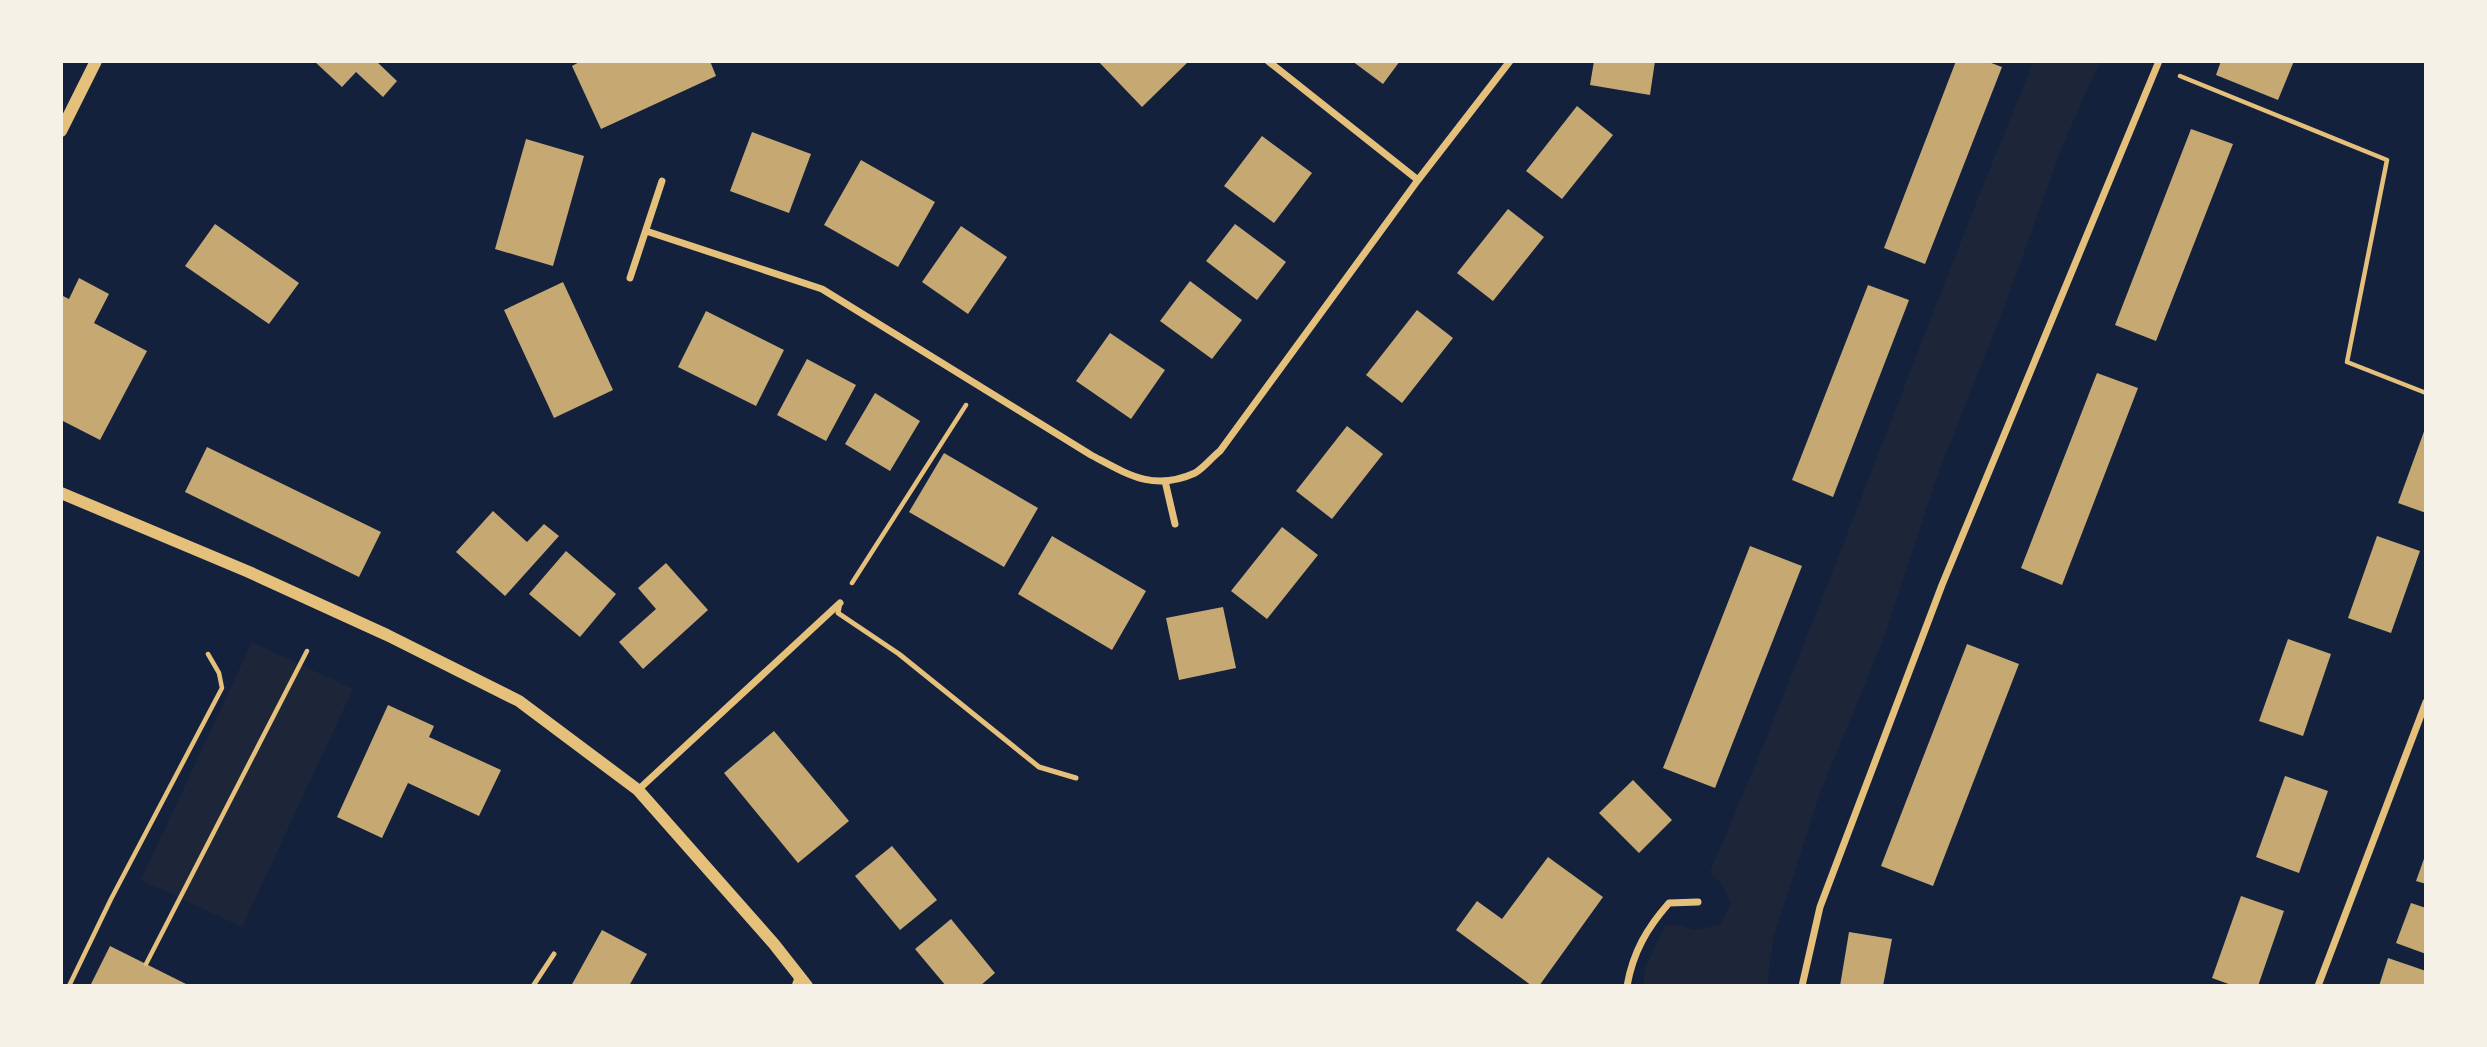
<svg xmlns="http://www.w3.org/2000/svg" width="2487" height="1047" viewBox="0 0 2487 1047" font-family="'Fira Sans Condensed',sans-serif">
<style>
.green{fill:#1d2539}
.building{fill:#c6a872}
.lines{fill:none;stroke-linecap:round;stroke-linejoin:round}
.path{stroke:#e5c07b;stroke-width:4.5}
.service{stroke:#e5c07b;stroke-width:5}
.minor{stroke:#e5c07b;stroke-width:7}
.tertiary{stroke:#e5c07b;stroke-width:12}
</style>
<rect width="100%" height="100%" fill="#14213d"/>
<path class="green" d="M2034 61H2100L2061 149 2008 297 1937 476 1883 640 1820 793 1773 938 1767 986H1643L1645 969 1665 926 1680 925 1694 930 1720 925 1731 904 1722 884 1710 872C1825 605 1922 330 2034 61Z
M252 642 353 689 242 927 141 880Z"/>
<path class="building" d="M314 61H376L397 81 383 97 356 72 342 87Z
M581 61H710L716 76 601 129 572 66Z
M1098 61H1189L1142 107Z
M1352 61H1400L1383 84Z
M1594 61H1655L1650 95 1590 85Z
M1956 61H1986L2002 67 1925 264 1884 248Z
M2221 61H2294L2278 100 2216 75Z
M1577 106 1613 135 1562 199 1526 171Z
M2191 129 2233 144 2156 341 2115 325Z
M752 132 811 154 789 213 730 191Z
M1262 136 1312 173 1274 223 1224 186Z
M526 139 584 156 553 266 495 249Z
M861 160 935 202 898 267 824 225Z
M1508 209 1544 237 1493 301 1457 273Z
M215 224 299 283 269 324 185 266Z
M1235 224 1286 262 1257 300 1206 261Z
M961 226 1007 257 968 314 922 282Z
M79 278 109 294 94 323 147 351 100 440 61 420V295L69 299Z
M1190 281 1242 320 1212 359 1160 321Z
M563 282 613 390 554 418 504 310Z
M1868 285 1909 300 1833 497 1792 480Z
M1417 310 1453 338 1402 403 1366 375Z
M706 311 784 350 756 406 678 367Z
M1110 333 1165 370 1131 419 1076 381Z
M807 359 856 385 826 441 777 415Z
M2097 373 2138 388 2062 585 2021 568Z
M875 393 920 421 890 471 845 444Z
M1347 426 1383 454 1332 519 1296 491Z
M2426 426V513L2398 503Z
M207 447 381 532 359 577 185 492Z
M944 453 1038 508 1004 567 909 512Z
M493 511 527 542 544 524 559 536 505 596 456 552Z
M1282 527 1318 555 1267 619 1231 591Z
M1052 536 1146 591 1112 650 1018 594Z
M2377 536 2420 551 2391 633 2348 618Z
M1750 546 1802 566 1715 788 1663 768Z
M566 551 616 594 580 637 529 594Z
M666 563 708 610 643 669 619 642 656 609 638 588Z
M1223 607 1236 668 1179 680 1166 618Z
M2288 639 2331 654 2303 736 2259 721Z
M1967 644 2019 664 1933 886 1881 866Z
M388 705 434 726 429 737 501 770 479 816 408 783 382 838 337 817Z
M774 731 849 821 798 863 724 773Z
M2285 776 2328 791 2299 873 2256 857Z
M1633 780 1672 820 1639 853 1599 813Z
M892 846 937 900 900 930 855 876Z
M2425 856H2426V884L2416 881Z
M1548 857 1603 897 1539 986H1532L1456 930 1477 901 1502 919Z
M2241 896 2284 911 2258 986H2234L2212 978Z
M2411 903 2426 908V954L2396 943Z
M951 919 995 973 980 986H946L915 949Z
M602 930 647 954 629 986H571Z
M1849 932 1892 939 1883 986H1840Z
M110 946 190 986H90Z
M2388 958 2426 971V986H2379Z"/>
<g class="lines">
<path class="path" d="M2180 76 2387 160 2347 362 2426 393
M852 583 966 405
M146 964 307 651
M69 986 111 899 222 688 219 673 208 654"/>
<path class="service" d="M840 603 838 613 899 654 1039 767 1076 778
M533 986 554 954
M794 986 798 975"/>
<path class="minor" d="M1268 61 1418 180
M646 231 822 289 1091 455C1127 474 1153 492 1195 473 1204 468 1212 457 1220 451L1418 180 1510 61
M630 278 662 181
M1165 481 1175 524
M638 790 840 603
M1627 986C1633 952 1647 928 1669 903L1698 902
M1802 986 1820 907 1942 585 2159 61
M2318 986 2426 702"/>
<path class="tertiary" d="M61 131 96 61
M61 493 249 572 387 635 519 701 638 790 774 944 807 986"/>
</g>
<rect width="2487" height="1047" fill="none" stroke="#f6f1e7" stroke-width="126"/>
</svg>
